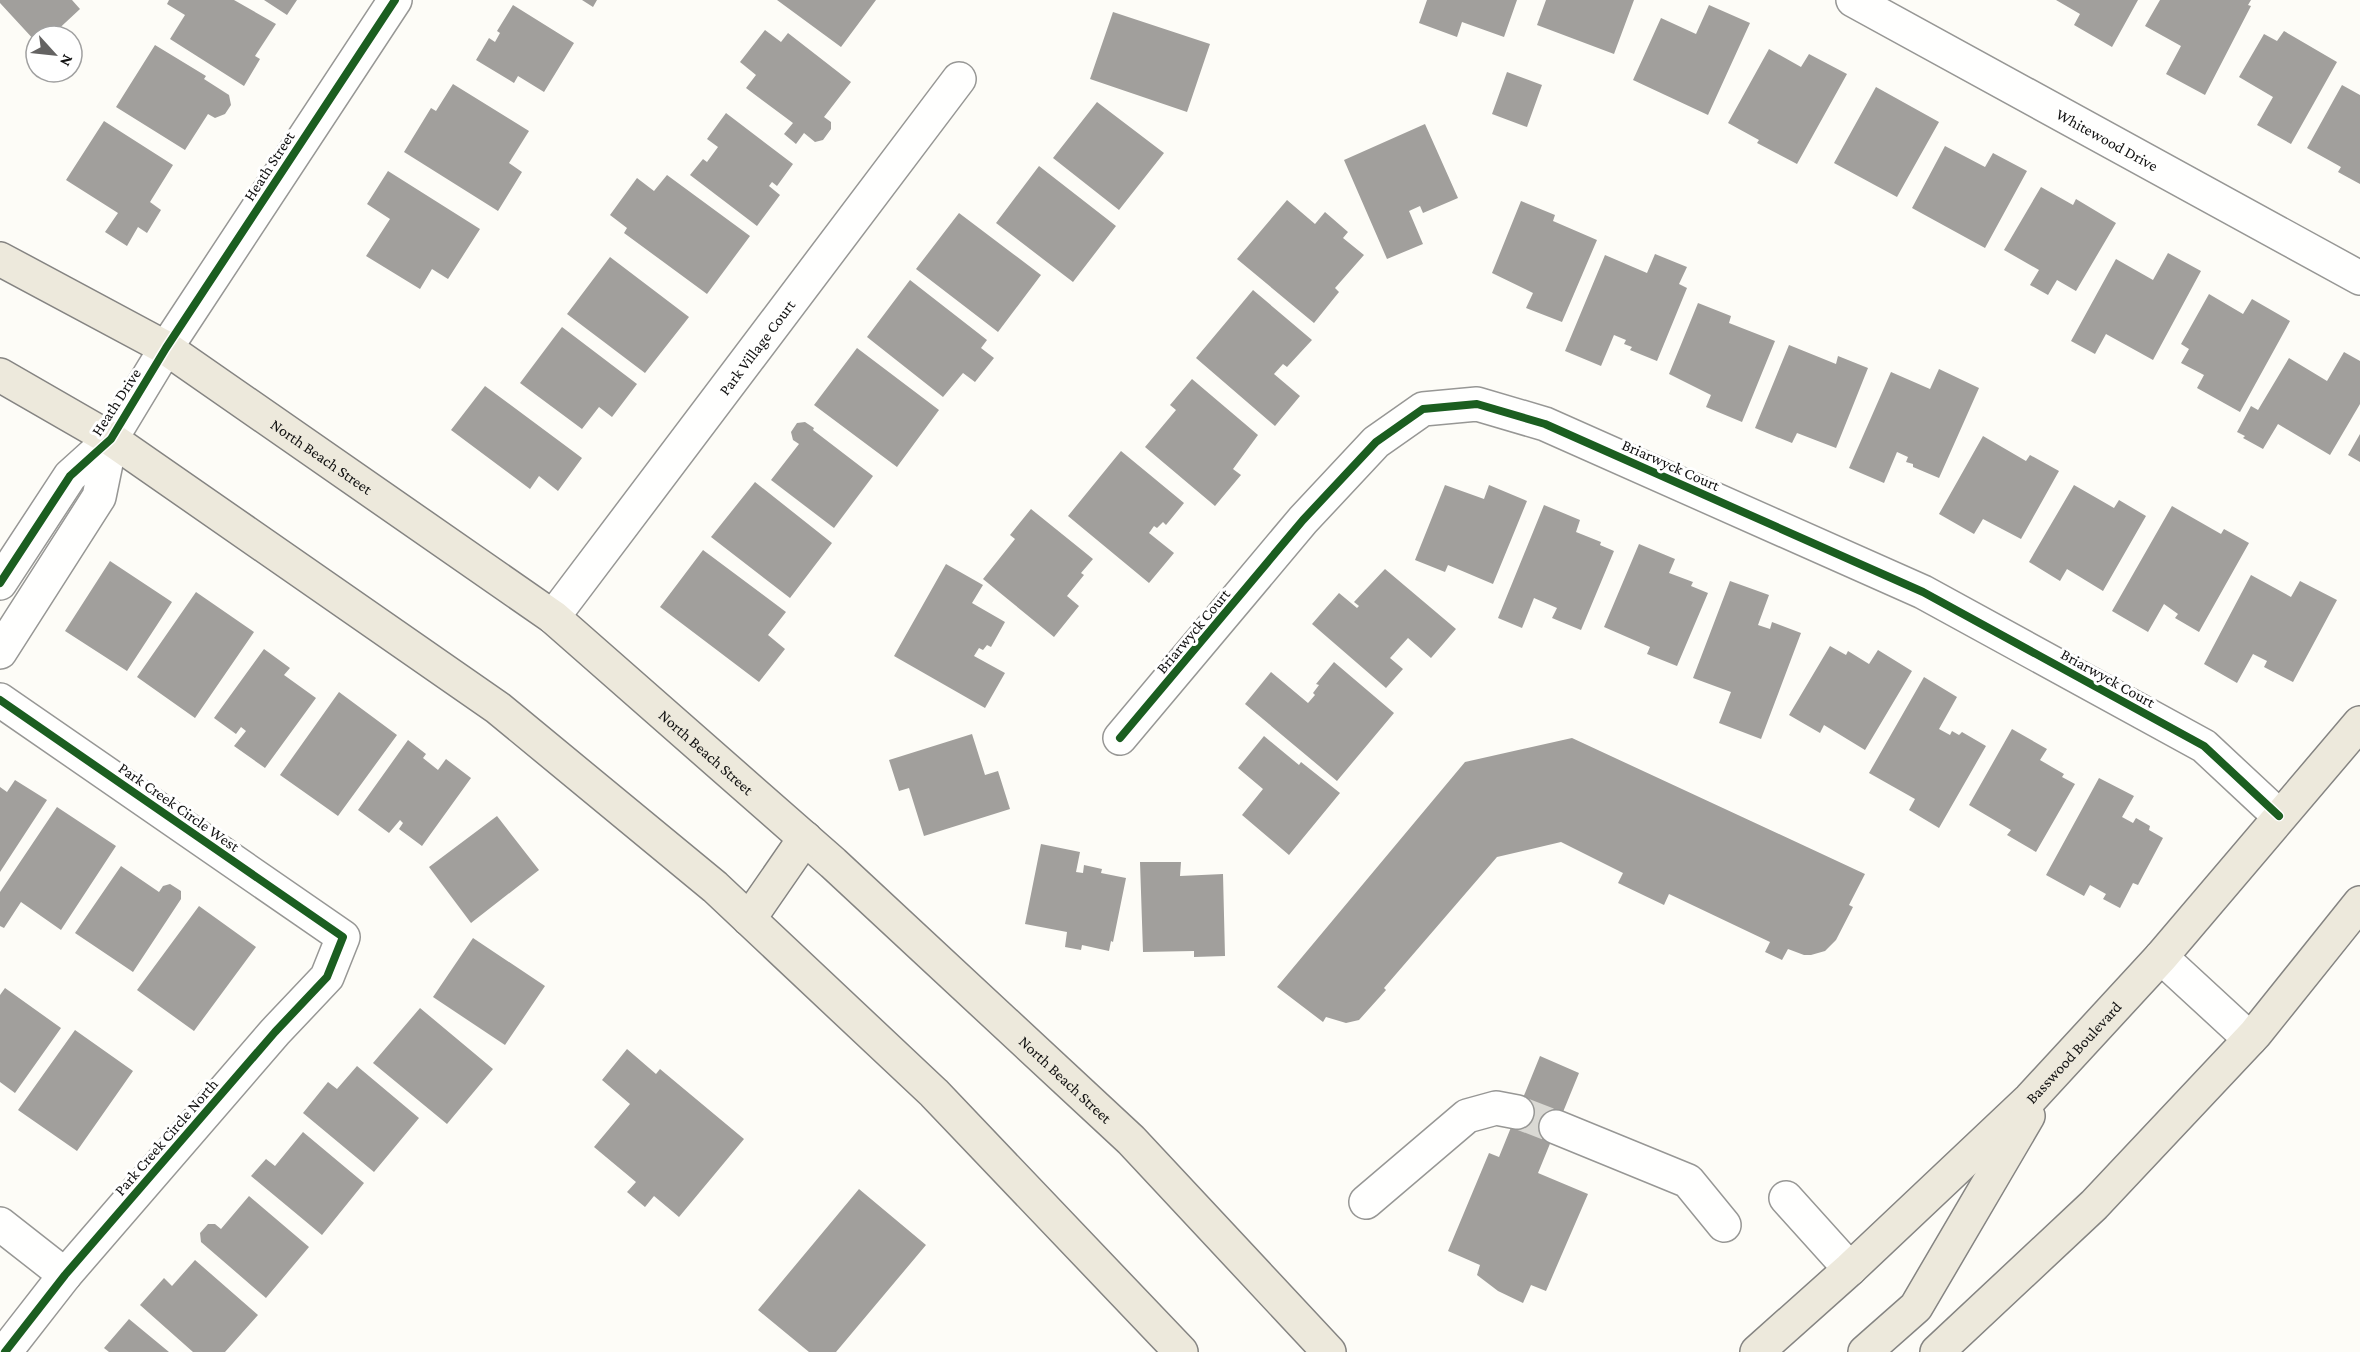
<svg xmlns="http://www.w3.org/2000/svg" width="2360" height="1352" viewBox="0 0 2360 1352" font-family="'Crimson Pro',serif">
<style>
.building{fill:#a19f9c}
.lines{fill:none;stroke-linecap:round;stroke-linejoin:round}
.minor-tunnel{stroke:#dad9d4;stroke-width:33;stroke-dasharray:33 16;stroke-linecap:butt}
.minor-casing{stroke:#979795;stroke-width:36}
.major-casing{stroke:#858482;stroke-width:36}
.minor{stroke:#fffffe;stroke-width:33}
.major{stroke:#ede9dc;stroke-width:33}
.cycleway-casing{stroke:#fff;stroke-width:11}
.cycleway{stroke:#1b5e20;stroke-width:8}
.labels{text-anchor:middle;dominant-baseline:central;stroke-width:6;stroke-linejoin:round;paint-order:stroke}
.street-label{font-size:16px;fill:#111;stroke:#fff}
</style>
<rect width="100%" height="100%" fill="#fdfcf7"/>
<path class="building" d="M0 0H72L80 9 51 36H36V42L0 3Z
M169 0H234L276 24 255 56 260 59 244 86 170 39 185 15 167 4Z
M264 0H297L287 15Z
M582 0H597L593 7Z
M777 0H876L841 47Z
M1427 0H1517L1504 37 1462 22 1457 37 1419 23Z
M1546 0H1634L1614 54 1537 25Z
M2056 0H2138L2112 47 2074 25 2080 14Z
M2160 0H2251L2248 5 2251 6 2205 95 2166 74 2181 46 2145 26Z
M513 5 574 43 544 92 518 76 514 83 476 60 489 38 495 42 500 33 497 31Z
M1709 5 1750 23 1708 115 1633 80 1661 18 1696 34Z
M1113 12 1210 44 1187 112 1090 79Z
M765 30 781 42 788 33 851 82 824 117 831 122V129L823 140 815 142 804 133 796 144 784 134 793 123 746 88 756 75 740 62Z
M2284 31 2337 62 2291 144 2257 125 2273 97 2239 77 2264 34 2277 41Z
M155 45 206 76 204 79 229 95 231 105 225 114 215 118 208 114 185 150 116 107Z
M1769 49 1801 67 1809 54 1847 74 1797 164 1757 143 1759 140 1728 123Z
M1507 72 1542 85 1527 127 1492 114Z
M453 84 529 131 509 163 522 172 498 211 404 152 431 108 436 111Z
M2342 85 2360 95V184L2338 172 2341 167 2307 148Z
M1876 87 1939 122 1897 197 1834 163Z
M1097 102 1164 153 1119 210 1053 158Z
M726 113 793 164 777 186 772 182 769 186 780 195 757 226 690 175 703 159 707 162 718 147 707 139Z
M104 121 173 165 150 202 161 210 147 233 138 227 127 246 105 232 118 213 66 180Z
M1425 124 1458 198 1423 213 1420 206 1409 211 1423 244 1387 259 1344 160Z
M1945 146 1985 167 1993 153 2027 171 1985 248 1912 208Z
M1039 166 1116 226 1073 282 996 223Z
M388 171 480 229 448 279 432 269 420 289 366 256 390 219 367 204Z
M667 175 750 236 707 294 624 233 627 228 610 215 637 178 654 191Z
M2041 187 2073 205 2076 199 2116 223 2076 291 2057 280 2048 295 2030 285 2039 270 2004 250Z
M1287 200 1315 224 1325 212 1348 232 1343 238 1364 255 1335 288 1339 292 1314 323 1237 259Z
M1521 201 1555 215 1553 221 1597 240 1562 322 1526 308 1533 293 1492 273Z
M959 213 1041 275 998 332 916 269Z
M2168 253 2201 271 2153 360 2106 334 2095 354 2071 341 2116 259 2153 280Z
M1655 254 1687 267 1679 284 1687 288 1657 361 1630 350 1632 347 1624 344 1626 340 1614 335 1601 366 1565 351 1605 255 1647 273Z
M610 257 689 317 645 373 567 314Z
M910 280 987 340 981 348 994 358 975 382 963 373 943 397 867 337Z
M1253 290 1312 340 1287 367 1283 364 1274 374 1300 396 1275 426 1196 358Z
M2209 294 2243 314 2252 299 2290 321 2240 412 2197 388 2204 375 2181 363 2189 349 2181 344Z
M1698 303 1731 316 1729 323 1775 341 1742 422 1706 407 1711 395 1669 374Z
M562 327 637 384 612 417 599 407 582 429 520 383Z
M1789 345 1836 364 1838 356 1868 368 1836 448 1797 433 1792 443 1755 428Z
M857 348 939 410 897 467 814 405Z
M2344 352 2360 361V404L2330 455 2278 424 2263 449 2243 438 2245 436 2237 432 2251 406 2258 410 2289 358 2327 381Z
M1939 369 1979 388 1939 478 1913 467V464L1906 462 1908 457 1897 452 1884 483 1849 468 1891 372 1930 389Z
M1192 379 1258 435 1233 469 1241 475 1215 506 1145 447 1176 410 1170 405Z
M485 386 582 458 558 491 539 476 530 489 451 430Z
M805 422 814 428 813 430 873 476 834 528 771 480 799 444 793 440 791 432 797 423Z
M2360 434V462L2348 455Z
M1983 436 2026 461 2030 455 2059 471 2021 539 1983 519 1974 534 1939 514Z
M1121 451 1184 503 1166 525 1163 522 1157 528 1154 526 1149 533 1174 553 1149 583 1068 516Z
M755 482 832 543 790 598 711 537Z
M1445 485 1484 499 1489 485 1527 501 1493 584 1448 565 1445 572 1415 560Z
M2074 485 2114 508 2119 500 2146 516 2103 591 2067 569 2060 581 2029 562Z
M1544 505 1580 520 1576 532 1601 542 1600 545 1614 551 1581 630 1552 618 1557 608 1534 598 1522 628 1498 618Z
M2172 506 2221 534 2224 529 2249 543 2199 632 2175 618 2178 614 2164 604 2148 632 2112 611Z
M1031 509 1093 559 1081 573 1084 575 1067 596 1079 606 1054 637 983 579 1015 539 1010 535Z
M1639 544 1675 559 1669 573 1693 582 1691 586 1708 593 1677 666 1647 654 1650 647 1604 627Z
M703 550 786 612 768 635 785 649 759 682 660 607Z
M110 561 172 602 127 671 65 631Z
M946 564 983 585 972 603 1005 622 991 647 987 645 983 650 979 648 974 656 1005 673 985 708 894 656Z
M1385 569 1456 629 1431 658 1408 638 1390 658 1403 669 1386 688 1312 624 1339 593 1357 608 1359 606 1354 602Z
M2251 575 2291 597 2300 581 2337 600 2293 682 2264 667 2267 661 2253 654 2237 683 2204 664Z
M1730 581 1769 595 1758 625 1770 629 1772 622 1801 633 1761 739 1719 723 1731 692 1693 678Z
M196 592 254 632 195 718 137 677Z
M1830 646 1846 655 1848 651 1869 664 1878 650 1912 671 1865 750 1824 725 1820 733 1789 715Z
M264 649 290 668 284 675 316 698 265 768 234 746 246 731 241 727 236 734 214 718Z
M1334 662 1394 713 1337 781 1245 704 1271 672 1308 703 1315 695 1313 693 1319 685 1316 684Z
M1924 677 1957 697 1939 729 1950 735 1952 731 1959 735 1962 732 1986 746 1939 828 1909 810 1915 799 1869 773Z
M339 692 397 735 338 816 280 775Z
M2012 729 2047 749 2040 760 2064 774 2062 777 2075 784 2036 852 2007 835 2011 830 1969 805Z
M972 734 985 775 998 771 1010 809 924 836 909 788 899 791 889 760Z
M1264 736 1299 765 1301 762 1340 793 1289 855 1242 815 1263 789 1238 768Z
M1572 738 1865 874 1849 905 1853 907 1836 940 1825 951 1811 955H1804L1788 949 1782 960 1765 952 1770 942 1669 894 1664 905 1618 883 1623 873 1561 842 1497 857 1384 988 1386 990 1359 1020 1346 1023 1326 1017 1323 1022 1277 987 1465 762Z
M408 740 426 754 423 758 438 770 446 759 471 778 422 846 399 829 403 823 400 820 389 833 358 810Z
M2099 778 2134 796 2122 817 2133 823 2136 818 2150 826 2149 830 2163 838 2138 885 2133 883 2120 908 2103 899 2106 894 2090 885 2084 896 2046 875Z
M15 780 47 800 0 872V787L7 792Z
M57 807 116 846 61 930 21 902 4 928 0 926V892Z
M497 816 539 870 471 923 429 867Z
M1041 844 1080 852 1076 872 1083 873 1084 865 1102 869 1101 873 1126 878 1113 942 1111 941 1109 951 1082 945 1081 950 1065 947 1067 932 1025 924Z
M1140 862H1181L1180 876 1223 874 1225 956 1194 957V951L1143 952Z
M121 866 159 892 163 886 170 884 181 891V899L133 972 75 933Z
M199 906 256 947 194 1031 137 990Z
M473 938 545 986 505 1045 433 997Z
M5 988 61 1028 15 1093 0 1082V995Z
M420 1008 493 1069 447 1124 373 1063Z
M75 1030 133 1071 77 1151 18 1110Z
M627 1049 656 1074 660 1069 744 1139 679 1217 654 1196 645 1207 627 1192 636 1182 594 1147 630 1104 602 1080Z
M1540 1056 1579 1073 1538 1173 1588 1194 1546 1291 1531 1285 1523 1303 1498 1291 1477 1275 1480 1265 1448 1251 1489 1153 1499 1157Z
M357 1066 419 1118 374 1172 303 1113 328 1082 337 1089Z
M303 1132 364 1183 322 1235 251 1176 266 1159 275 1166Z
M859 1189 926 1245 836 1352H809L758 1310Z
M249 1196 309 1247 266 1298 201 1242 200 1233 208 1224H215L221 1229Z
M195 1260 258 1315 225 1352H193L140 1305 164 1278 172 1286Z
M129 1319 169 1352H109L104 1348Z"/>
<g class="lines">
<path class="minor-tunnel" d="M1517 1112 1556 1127"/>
<defs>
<g id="minor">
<path id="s1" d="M1853 0 2360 278"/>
<path d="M0 583 70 476 111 439 166 348 395 0"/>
<path id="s2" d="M553 617 959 79"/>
<path d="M0 652 99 497 111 439"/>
<path d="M0 700 343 937 327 977 275 1032 65 1275 5 1352"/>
<path d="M1120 738 1303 520 1376 442 1423 409 1477 404 1545 424 1923 592 2204 746 2279 816"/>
<path d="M2161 957 2250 1039"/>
<path d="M1556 1127 1688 1181 1724 1225"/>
<path d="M1786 1198 1850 1269"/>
<path d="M1366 1202 1467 1116 1496 1108 1517 1112"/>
<path d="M0 1224 65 1275"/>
</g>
<g id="major">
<path id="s3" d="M0 259 166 348 553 617 833 863 1131 1140 1329 1352"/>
<path d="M0 375 111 439 498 708 715 887 934 1093 1181 1352"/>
<path d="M749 919 805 838"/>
<path id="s4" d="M1757 1352 1850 1269 2030 1099 2161 957 2360 723"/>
<path d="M1865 1352 1916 1307 2028 1116"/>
<path d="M1937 1352 2094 1205 2255 1034 2360 903"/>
</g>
</defs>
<use href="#minor" class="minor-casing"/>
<use href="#major" class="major-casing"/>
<use href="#minor" class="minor"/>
<use href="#major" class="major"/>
<defs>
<path id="cycleway" d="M0 583 70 476 111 439 166 348 395 0
M0 700 343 937 327 977 275 1032 65 1275 5 1352
M1120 738 1303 520 1376 442 1423 409 1477 404 1545 424 1923 592 2204 746 2279 816"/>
</defs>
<use href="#cycleway" class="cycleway-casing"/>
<use href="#cycleway" class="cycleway"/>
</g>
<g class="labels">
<g class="street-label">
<text stroke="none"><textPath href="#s1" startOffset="290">Whitewood Drive</textPath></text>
<text transform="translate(269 166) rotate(-57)">Heath Street</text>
<text stroke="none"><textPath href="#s2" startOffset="338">Park Village Court</textPath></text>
<text transform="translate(116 402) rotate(-57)">Heath Drive</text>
<text stroke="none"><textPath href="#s3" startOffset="378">North Beach Street</textPath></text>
<text transform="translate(1671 465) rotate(24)">Briarwyck Court</text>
<text transform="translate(1193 631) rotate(-50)">Briarwyck Court</text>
<text transform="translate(2108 678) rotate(29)">Briarwyck Court</text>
<text stroke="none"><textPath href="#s3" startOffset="864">North Beach Street</textPath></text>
<text transform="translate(179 807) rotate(35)">Park Creek Circle West</text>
<text stroke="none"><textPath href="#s4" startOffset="436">Basswood Boulevard</textPath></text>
<text stroke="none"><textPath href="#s3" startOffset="1350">North Beach Street</textPath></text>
<text transform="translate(166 1137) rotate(-49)">Park Creek Circle North</text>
</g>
</g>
<g transform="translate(54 54) rotate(117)"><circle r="28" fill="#ffffff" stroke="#a0a0a0" stroke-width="1.5"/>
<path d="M0-4.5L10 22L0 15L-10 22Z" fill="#646362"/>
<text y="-9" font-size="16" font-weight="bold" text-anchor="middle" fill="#111111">N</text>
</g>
</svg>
